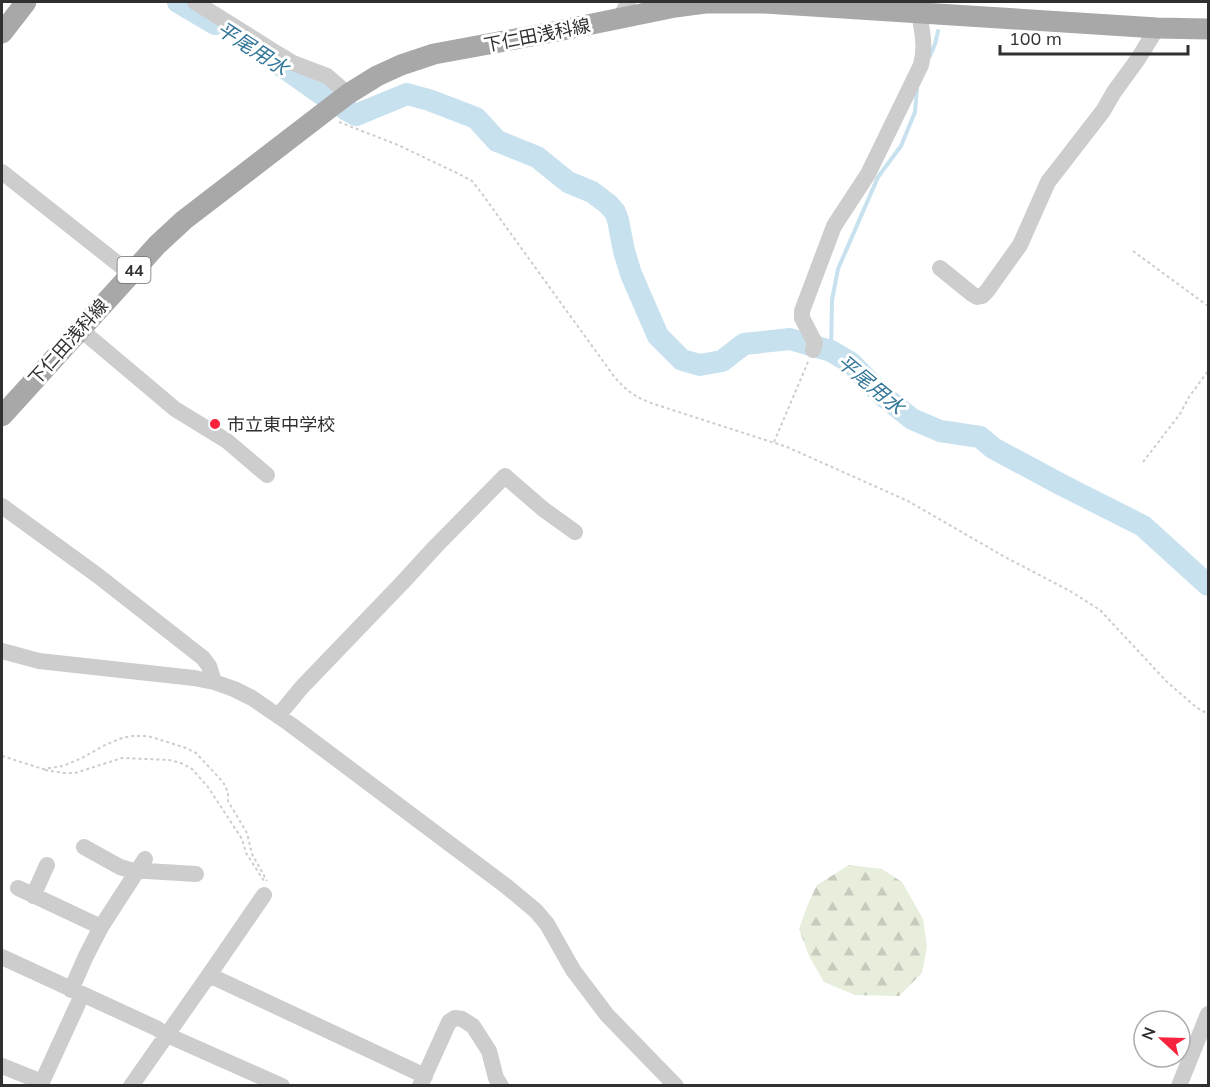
<svg xmlns="http://www.w3.org/2000/svg" width="1210" height="1087" viewBox="0 0 1210 1087" font-family="Mulish,'Noto Sans JP',sans-serif">
<style>
.forest{fill:url(#forest-firs)}
.lines{fill:none;stroke-linecap:round;stroke-linejoin:round}
.stream{stroke:#c7e1ef;stroke-width:4}
.river{stroke:#c7e1ef;stroke-width:22}
.path{stroke:#cdcdcd;stroke-width:2;stroke-dasharray:3 3;stroke-linecap:butt}
.minor{stroke:#cdcdcd;stroke-width:16}
.major{stroke:#a8a8a8;stroke-width:21}
.poi-dot{fill:#f5233b;stroke:#fff;stroke-width:2}
.labels{text-anchor:middle;dominant-baseline:central;stroke-width:6;stroke-linejoin:round;paint-order:stroke}
.shield{fill:#fff;stroke:#6e6e6e;stroke-width:1.5}
.shield-label{font-size:16px;font-weight:bold;fill:#303030}
.street-label{font-size:18px;fill:#303030;stroke:#fff}
.poi-label{font-size:18px;fill:#303030;stroke:#fff;text-anchor:start}
.water-label{font-size:20px;font-style:italic;fill:#35779a;stroke:#fff}
</style>
<defs>
<pattern id="forest-firs" width="22" height="20" patternUnits="userSpaceOnUse" patternTransform="scale(1.5)"><rect width="22" height="20" fill="#e7eedc"/><path d="M5 1l3.5 6h-7zM16 11l3.5 6h-7z" fill="#c6ccbd"/></pattern>
</defs>
<rect width="100%" height="100%" fill="#fff"/>
<path class="forest" d="M849 865 882 869 902 882 923 919 927 946 922 973 899 996 855 995 824 982 809 956 799 929 808 904 817 885Z"/>
<g class="lines">
<path class="stream" d="M930 56 935 44 938 31
M831 351 832 300 838 269 878 177 901 146 915 112 917 88"/>
<path class="river" d="M178 2 215 24
M259 50 327 98
M345 109 356 115 407 94 429 100 476 118 497 141 537 157 568 182 592 192 608 204 615 212 618 220 624 251 631 274 658 336 682 360 700 365 722 361 744 344 790 339 831 351 851 363 882 395 912 419 940 431 980 437 993 448 1060 484 1143 526 1208 585"/>
<path class="path" d="M339 122 398 145 459 174 472 181 480 191 613 375C625 390 636 398 654 404L787 447 908 501 1003 556 1070 591 1100 610 1167 682 1196 707 1208 714
M1133 251 1208 306
M774 442 808 362
M1143 462 1180 414 1189 397 1208 371
M2 756 43 769 63 766 82 758 105 745 122 738 132 736H148L186 748 196 753 223 782 228 792V801L247 833 252 854 267 881
M45 770 64 773H75L122 758 169 760 181 763 192 769 208 787 242 839 246 853 264 881"/>
<path class="minor" d="M195 2 273 51 293 63 327 76 348 94
M621 17 628 2
M2 172 131 274
M940 268 972 294 977 297 982 296 987 291 1020 245 1048 182 1103 111 1114 92 1138 59 1157 28
M80 329 175 409 227 441 267 475
M813 350 815 343 802 318V311L834 226 868 174 921 65C926 47 922 31 919 13L920 8 923 2
M2 506 97 575 203 658 209 666 214 682
M2 651 39 661 194 678 214 682 234 689 252 698 290 724 506 886 536 911 547 924 573 970 607 1015 676 1086
M278 716 302 687 402 583 436 546 505 476 543 509 575 532
M84 847 120 867 130 870 196 874
M18 888 101 927
M33 896 47 865
M2 957 156 1028 167 1035 282 1086
M209 975 264 895
M71 990 86 956 101 927 145 859
M2 1066 42 1082 82 995
M131 1086 209 975 425 1076
M420 1086 449 1022 455 1018 462 1019 473 1026 489 1051 496 1078 501 1086
M1179 1086 1208 1014"/>
<path class="major" d="M2 33 26 2
M2 416 131 274 157 245 184 220 348 94 377 76 401 65 434 54 553 32 675 7 705 3H765L1157 28 1208 29"/>
</g>
<circle class="poi-dot" cx="215" cy="424" r="6"/>
<g class="labels">
<rect class="shield" x="117.5" y="257" width="33" height="26" rx="4.5"/>
<g class="shield-label">
<text x="134" y="270">44</text>
</g>
<g class="street-label">
<text transform="translate(537 35) rotate(-11)">下仁田浅科線</text>
<text transform="translate(68 342) rotate(-48)">下仁田浅科線</text>
</g>
<g class="poi-label">
<text x="227" y="424">市立東中学校</text>
</g>
<g class="water-label">
<text transform="translate(253 48) rotate(33)">平尾用水</text>
<text transform="translate(871 384) rotate(40)">平尾用水</text>
</g>
</g>
<rect width="1210" height="1087" fill="none" stroke="#303030" stroke-width="6"/>
<g transform="translate(1162 1039) rotate(292)"><circle r="28" fill="#ffffff" stroke="#acacac" stroke-width="1.5"/>
<path d="M0-4.5L10 22L0 15L-10 22Z" fill="#f5233b"/>
<text y="-9" font-size="16" font-weight="bold" text-anchor="middle" fill="#303030">N</text>
</g>
<path d="M1000 45v9h188v-9" fill="none" stroke="#303030" stroke-width="3"/>
<text x="1009" y="45" font-size="18" fill="#303030" stroke="#ffffff" stroke-width="4.5" paint-order="stroke">100 m</text>
</svg>
